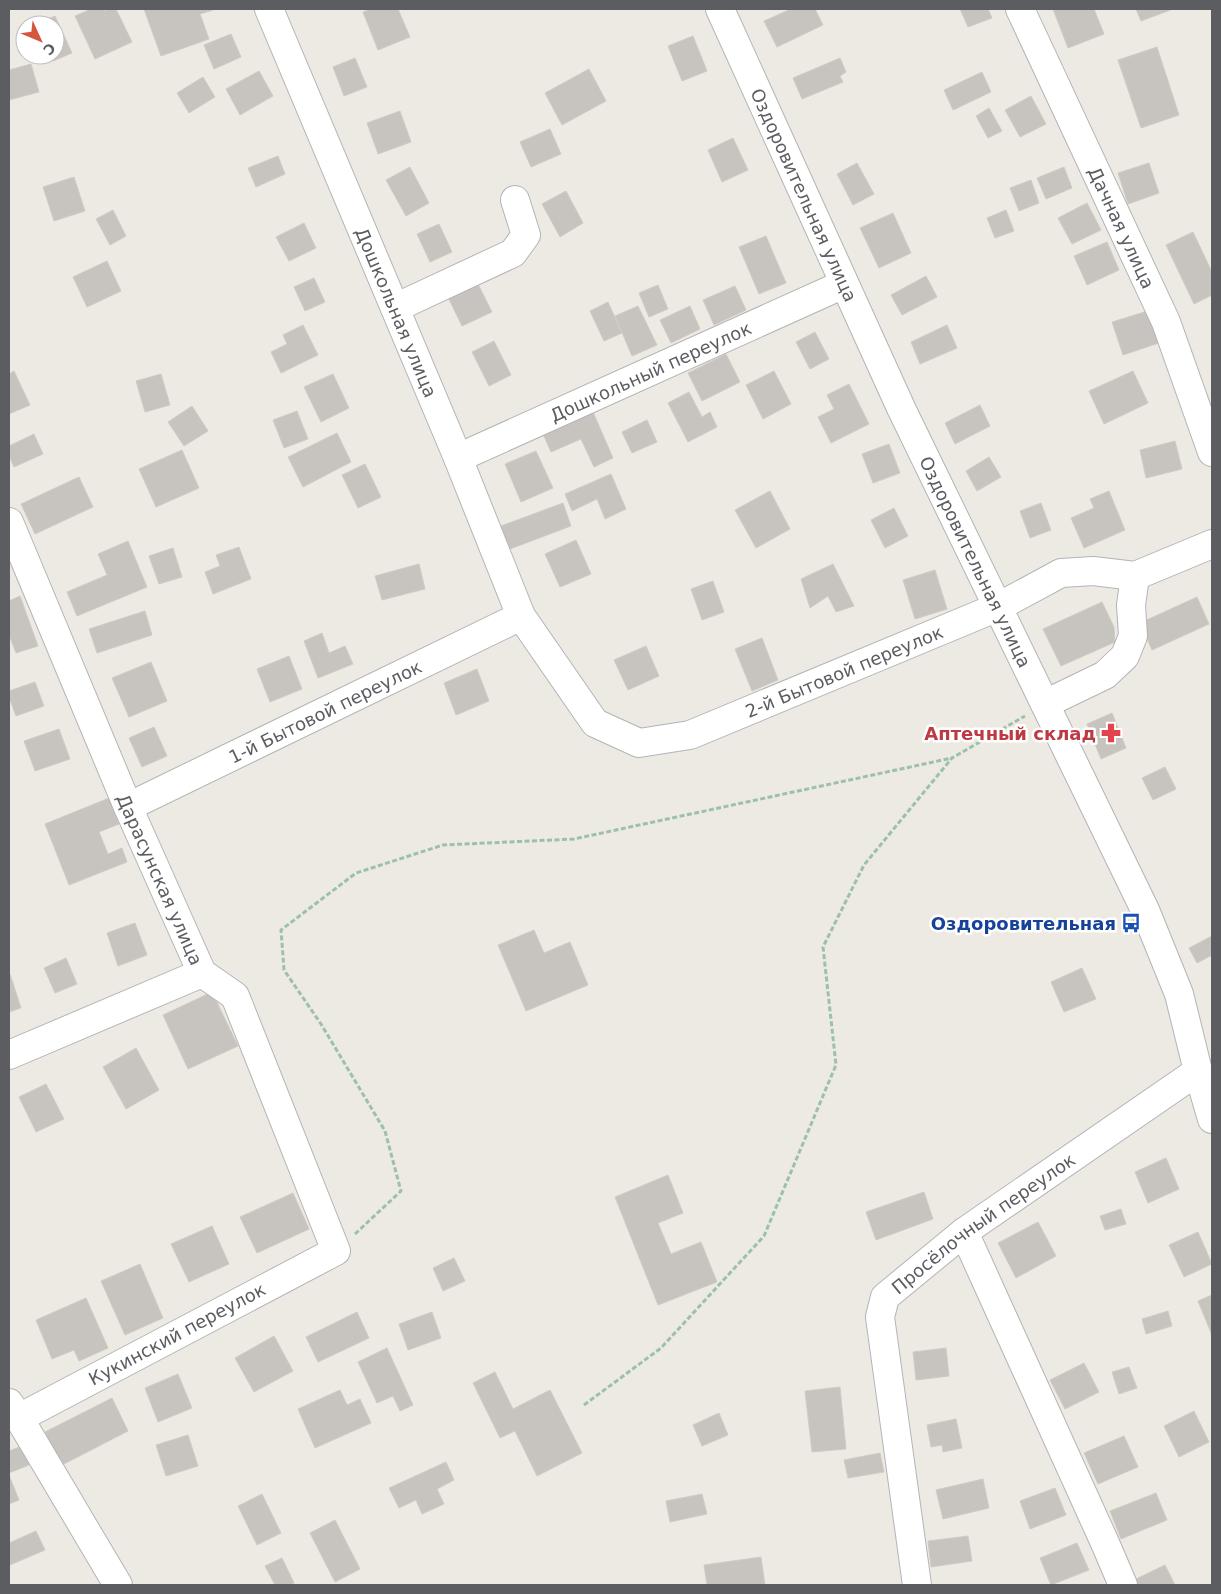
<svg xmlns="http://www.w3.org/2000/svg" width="1221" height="1594" viewBox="0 0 1221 1594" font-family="'DejaVu Sans',sans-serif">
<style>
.building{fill:#c7c4bf;stroke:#d0ccc2}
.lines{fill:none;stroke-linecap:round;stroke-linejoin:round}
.minor-casing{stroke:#b3b4b8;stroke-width:30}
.path{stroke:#9cc1a8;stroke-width:3;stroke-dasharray:5 2.5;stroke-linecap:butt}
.minor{stroke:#fff;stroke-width:28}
.labels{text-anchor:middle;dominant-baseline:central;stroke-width:5;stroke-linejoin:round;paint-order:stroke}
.street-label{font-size:18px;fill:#5b5d61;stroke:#fff}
.health-label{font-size:18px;font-weight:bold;fill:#be3a42;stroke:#fff;text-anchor:end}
.transit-label{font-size:18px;font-weight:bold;fill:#164399;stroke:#fff;text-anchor:end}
</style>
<rect width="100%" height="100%" fill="#eceae2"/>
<path class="building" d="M91 9H103L104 11 108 9H116L132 42 95 59 75 16Z
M144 9H216L200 14 209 39 161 56Z
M371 9H398L410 37 378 50 363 12Z
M791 9H815L823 25 777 47 764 21Z
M960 9H988L992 18 968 27Z
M1053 9H1094L1104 34 1068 48Z
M1136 9H1173L1141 21Z
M55 16 72 53 53 61 50 55H55V25L36 24Z
M231 34 241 57 214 69 204 45Z
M693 36 707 71 682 81 668 46Z
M1157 47 1179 115 1141 128 1118 60Z
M355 58 367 87 344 96 333 67Z
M840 58 846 72 840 76 843 82 802 99 793 78Z
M31 64 39 92 9 100V70Z
M589 69 606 101 562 125 545 93Z
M259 71 273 96 240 115 226 89Z
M982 72 991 92 953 110 944 90Z
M203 77 215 97 189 113 177 93Z
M1031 96 1046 124 1020 137 1005 110Z
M989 108 1002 131 988 138 976 116Z
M400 111 411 142 378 154 367 123Z
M550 129 561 154 531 167 520 142Z
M733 138 748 170 722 182 708 150Z
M278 156 285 174 256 187 248 168Z
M857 163 874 194 853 205 837 174Z
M1149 163 1159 193 1128 204 1118 173Z
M410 167 429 203 406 216 386 180Z
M1064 167 1072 188 1046 199 1037 178Z
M74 177 85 211 54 221 43 187Z
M1031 180 1039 203 1019 211 1010 188Z
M566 191 583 223 560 237 542 204Z
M1087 203 1101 230 1072 244 1058 218Z
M113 210 126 236 110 245 96 219Z
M1006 210 1014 231 995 238 987 218Z
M893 213 911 253 879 268 860 228Z
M304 223 316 248 289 261 276 237Z
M439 224 452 252 430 262 417 234Z
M1193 232 1212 272V295L1194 304 1166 245Z
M766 236 786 283 759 294 739 247Z
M1107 242 1119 270 1087 285 1074 256Z
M107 261 121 291 87 307 73 277Z
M474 276 492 312 462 326 445 291Z
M926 276 937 297 902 315 891 295Z
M314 278 325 302 305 311 294 287Z
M658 285 668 309 649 317 639 293Z
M735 286 746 310 714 325 703 300Z
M608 302 622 333 604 341 590 311Z
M638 306 657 345 632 356 615 316Z
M690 306 700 329 671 343 660 320Z
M1148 311 1159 343 1123 355 1112 322Z
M303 325 318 355 281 373 271 352 287 344 283 335Z
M947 325 957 348 920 364 911 342Z
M815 332 829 359 810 369 796 342Z
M494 341 511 375 489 386 472 352Z
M726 354 740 382 702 401 688 373Z
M14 371 30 405 9 414V374Z
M774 371 791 404 763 419 746 385Z
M1133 371 1148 403 1104 424 1089 391Z
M161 374 170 405 145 412 136 381Z
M333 374 349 408 321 422 304 387Z
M849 384 869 424 831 443 818 417 834 409 827 395Z
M689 392 702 417 710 412 717 427 688 442 668 403Z
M980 405 990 426 955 444 945 423Z
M192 406 208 431 184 446 168 422Z
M297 411 308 439 284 448 273 420Z
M593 412 613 458 594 467 581 439 551 452 543 434Z
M647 420 657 442 632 453 622 432Z
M337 433 351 462 303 487 288 457Z
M34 434 43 454 14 467 9 456V446Z
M1175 441 1182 469 1146 478 1140 450Z
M889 444 900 473 873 483 862 454Z
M182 450 199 488 156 507 139 469Z
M536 451 553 488 521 502 505 464Z
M989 457 1001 477 977 491 966 471Z
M365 464 381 497 358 508 342 475Z
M611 474 626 509 605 519 597 499 572 511 565 494Z
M79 477 93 507 35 534 21 504Z
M770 491 790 529 756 548 735 510Z
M1109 491 1125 530 1084 548 1071 518 1094 508 1090 499Z
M563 503 571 526 510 549 501 526Z
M1041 503 1051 530 1030 538 1020 511Z
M894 508 908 536 885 548 871 520Z
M576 540 591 574 560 587 545 554Z
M128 541 147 587 77 616 67 592 107 575 98 554Z
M239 547 251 579 213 594 205 572 220 566 216 555Z
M173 548 182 577 159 584 149 556Z
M419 564 425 589 382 600 375 576Z
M833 564 854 606 836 612 828 596 810 608 801 579Z
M935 570 947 609 915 619 903 580Z
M713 581 724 612 702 620 691 589Z
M20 596 38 646 16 653 9 635V601Z
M1197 597 1209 624 1152 650 1140 623Z
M1102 602 1114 627 1115 642 1061 666 1043 629Z
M145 611 152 635 97 653 89 629Z
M322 633 329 653 345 646 353 664 318 678 304 641Z
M762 638 778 680 752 691 735 649Z
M646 646 659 676 628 690 614 660Z
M289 656 302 689 270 702 257 669Z
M151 662 167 701 129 717 112 678Z
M477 669 489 701 456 715 444 683Z
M35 682 44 706 16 716 9 697V691Z
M1112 713 1126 748 1101 759 1087 724Z
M154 727 167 756 142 767 129 738Z
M59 729 70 759 35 771 24 741Z
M1165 767 1176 789 1153 800 1142 778Z
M109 798 119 824 99 832 108 854 122 848 127 862 69 885 45 824Z
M135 923 147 955 118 966 107 933Z
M534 930 544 953 570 942 588 985 526 1011 498 945Z
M1212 936V955L1197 963 1189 948Z
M66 958 77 984 55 993 44 968Z
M1082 968 1096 999 1064 1012 1051 982Z
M9 974H10L21 1008 9 1012Z
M212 992 238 1046 188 1069 163 1015Z
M136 1048 159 1090 126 1109 103 1067Z
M46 1084 64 1119 36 1132 19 1097Z
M1166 1158 1179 1189 1148 1203 1135 1172Z
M668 1175 683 1213 658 1223 671 1254 701 1242 717 1282 658 1305 615 1197Z
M924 1192 933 1219 876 1240 866 1212Z
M293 1193 309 1229 257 1253 240 1217Z
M1121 1209 1126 1224 1105 1230 1100 1216Z
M1038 1222 1056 1256 1016 1278 998 1243Z
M212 1226 229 1264 189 1282 171 1244Z
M1198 1232 1212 1264 1184 1277 1169 1245Z
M454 1258 465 1281 443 1291 433 1268Z
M140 1264 163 1318 125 1335 101 1281Z
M1212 1295V1335L1198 1301Z
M86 1298 108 1348 79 1361 74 1350 52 1359 36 1320Z
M1168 1311 1172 1326 1146 1334 1142 1319Z
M357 1312 369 1338 318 1362 306 1337Z
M432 1312 441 1338 408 1350 399 1324Z
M274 1336 293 1371 254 1392 235 1358Z
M387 1348 413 1405 400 1411 393 1396 377 1403 358 1362Z
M946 1348 949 1376 916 1380 913 1352Z
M1084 1363 1099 1392 1065 1409 1050 1380Z
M1129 1367 1137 1388 1119 1394 1112 1372Z
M495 1372 513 1409 550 1390 582 1453 537 1476 515 1431 500 1438 473 1383Z
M178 1374 192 1408 158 1422 145 1388Z
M840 1387 846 1449 812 1452 805 1391Z
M340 1390 347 1405 360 1399 371 1423 315 1448 298 1409Z
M112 1398 128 1431 62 1465 45 1432Z
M1194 1411 1209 1442 1179 1457 1164 1426Z
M719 1413 728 1435 702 1446 693 1425Z
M956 1419 962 1448 943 1452 942 1445 931 1447 927 1425Z
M188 1435 198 1466 166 1476 156 1445Z
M1124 1436 1138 1467 1098 1484 1084 1453Z
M22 1446 29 1465 9 1473V1451Z
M880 1453 884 1472 848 1478 844 1460Z
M446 1462 454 1480 437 1489 444 1504 422 1514 416 1500 399 1508 389 1488Z
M9 1475 19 1500 9 1504Z
M983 1479 989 1508 943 1519 936 1490Z
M1055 1488 1066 1515 1030 1529 1020 1501Z
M1156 1493 1167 1520 1121 1539 1110 1511Z
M262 1494 281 1533 257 1545 238 1506Z
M702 1494 707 1514 670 1522 666 1501Z
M335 1520 360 1569 335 1582 310 1533Z
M36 1531 45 1550 10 1565 9 1543Z
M968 1536 972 1561 931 1567 928 1541Z
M1077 1543 1089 1570 1051 1585 1040 1558Z
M761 1557 765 1585H707L704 1565Z
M282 1558 294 1583 290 1585H275L265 1566Z
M1165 1565 1175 1585H1139L1136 1579Z"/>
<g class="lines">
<defs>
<g id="minor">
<path id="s1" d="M269 9 458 458 521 616 595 723 639 743 690 735 998 607 1061 573 1093 571 1135 576 1212 544"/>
<path id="s2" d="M720 9 901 408 1145 910 1179 994 1198 1071 1212 1119"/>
<path id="s3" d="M1020 9 1166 322 1212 452"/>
<path d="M395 308 513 253 526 235 515 200"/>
<path id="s4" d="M458 458 844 284"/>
<path id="s5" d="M9 522 128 807 202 973 235 996 336 1251 19 1418"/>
<path d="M1045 704 1105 675 1125 656 1133 636 1131 605 1135 576"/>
<path id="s6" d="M128 807 521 616"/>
<path d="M9 1055 202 973"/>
<path d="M964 1232 1105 1543 1123 1585"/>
<path d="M9 1403 19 1418 118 1585"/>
<path id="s7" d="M917 1585 880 1317 885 1297 964 1232 1198 1071"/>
</g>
</defs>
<use href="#minor" class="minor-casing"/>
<path class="path" d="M355 1234 401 1191 385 1131 321 1024 284 970 281 930 356 873 443 845 574 839 952 758
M584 1405 661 1348 764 1236 836 1065 823 947 864 865 952 758 1025 716"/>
<use href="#minor" class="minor"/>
</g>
<defs>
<symbol id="pharmacy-bare" viewBox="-9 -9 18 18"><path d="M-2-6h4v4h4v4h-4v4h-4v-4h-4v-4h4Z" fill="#e0444e" stroke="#fff" stroke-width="2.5" paint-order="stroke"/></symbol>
<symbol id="bus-bare" viewBox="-9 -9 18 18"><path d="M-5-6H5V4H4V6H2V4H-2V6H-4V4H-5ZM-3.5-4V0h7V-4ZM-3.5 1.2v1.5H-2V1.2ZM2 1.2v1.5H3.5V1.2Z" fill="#1a4fb4" stroke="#fff" stroke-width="2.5" paint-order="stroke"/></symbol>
</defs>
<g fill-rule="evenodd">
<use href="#pharmacy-bare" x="1097" y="719" width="28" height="28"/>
<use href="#bus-bare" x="1117" y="909" width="28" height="28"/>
</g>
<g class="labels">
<g class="street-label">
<text stroke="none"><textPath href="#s2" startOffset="204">Оздоровительная улица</textPath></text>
<text stroke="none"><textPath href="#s3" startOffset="241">Дачная улица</textPath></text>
<text stroke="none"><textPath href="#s1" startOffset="329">Дошкольная улица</textPath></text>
<text stroke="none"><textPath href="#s4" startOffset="211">Дошкольный переулок</textPath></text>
<text stroke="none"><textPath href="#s2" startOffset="609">Оздоровительная улица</textPath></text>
<text stroke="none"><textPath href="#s1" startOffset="1054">2-й Бытовой переулок</textPath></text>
<text stroke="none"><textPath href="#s6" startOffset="219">1-й Бытовой переулок</textPath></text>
<text stroke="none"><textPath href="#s5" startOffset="388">Дарасунская улица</textPath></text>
<text stroke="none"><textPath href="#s7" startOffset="414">Просёлочный переулок</textPath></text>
<text transform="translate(177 1334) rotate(-28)">Кукинский переулок</text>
</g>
<g class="health-label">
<text x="1096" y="733">Аптечный склад</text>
</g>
<g class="transit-label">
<text x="1116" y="923">Оздоровительная</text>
</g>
</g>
<rect width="1221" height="1594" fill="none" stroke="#5b5d61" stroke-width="20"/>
<g transform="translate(40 40) rotate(134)"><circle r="24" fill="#ffffff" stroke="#bdbec0"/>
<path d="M0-4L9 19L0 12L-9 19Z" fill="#d5553f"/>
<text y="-8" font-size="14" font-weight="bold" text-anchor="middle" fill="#5b5d61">С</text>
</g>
</svg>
